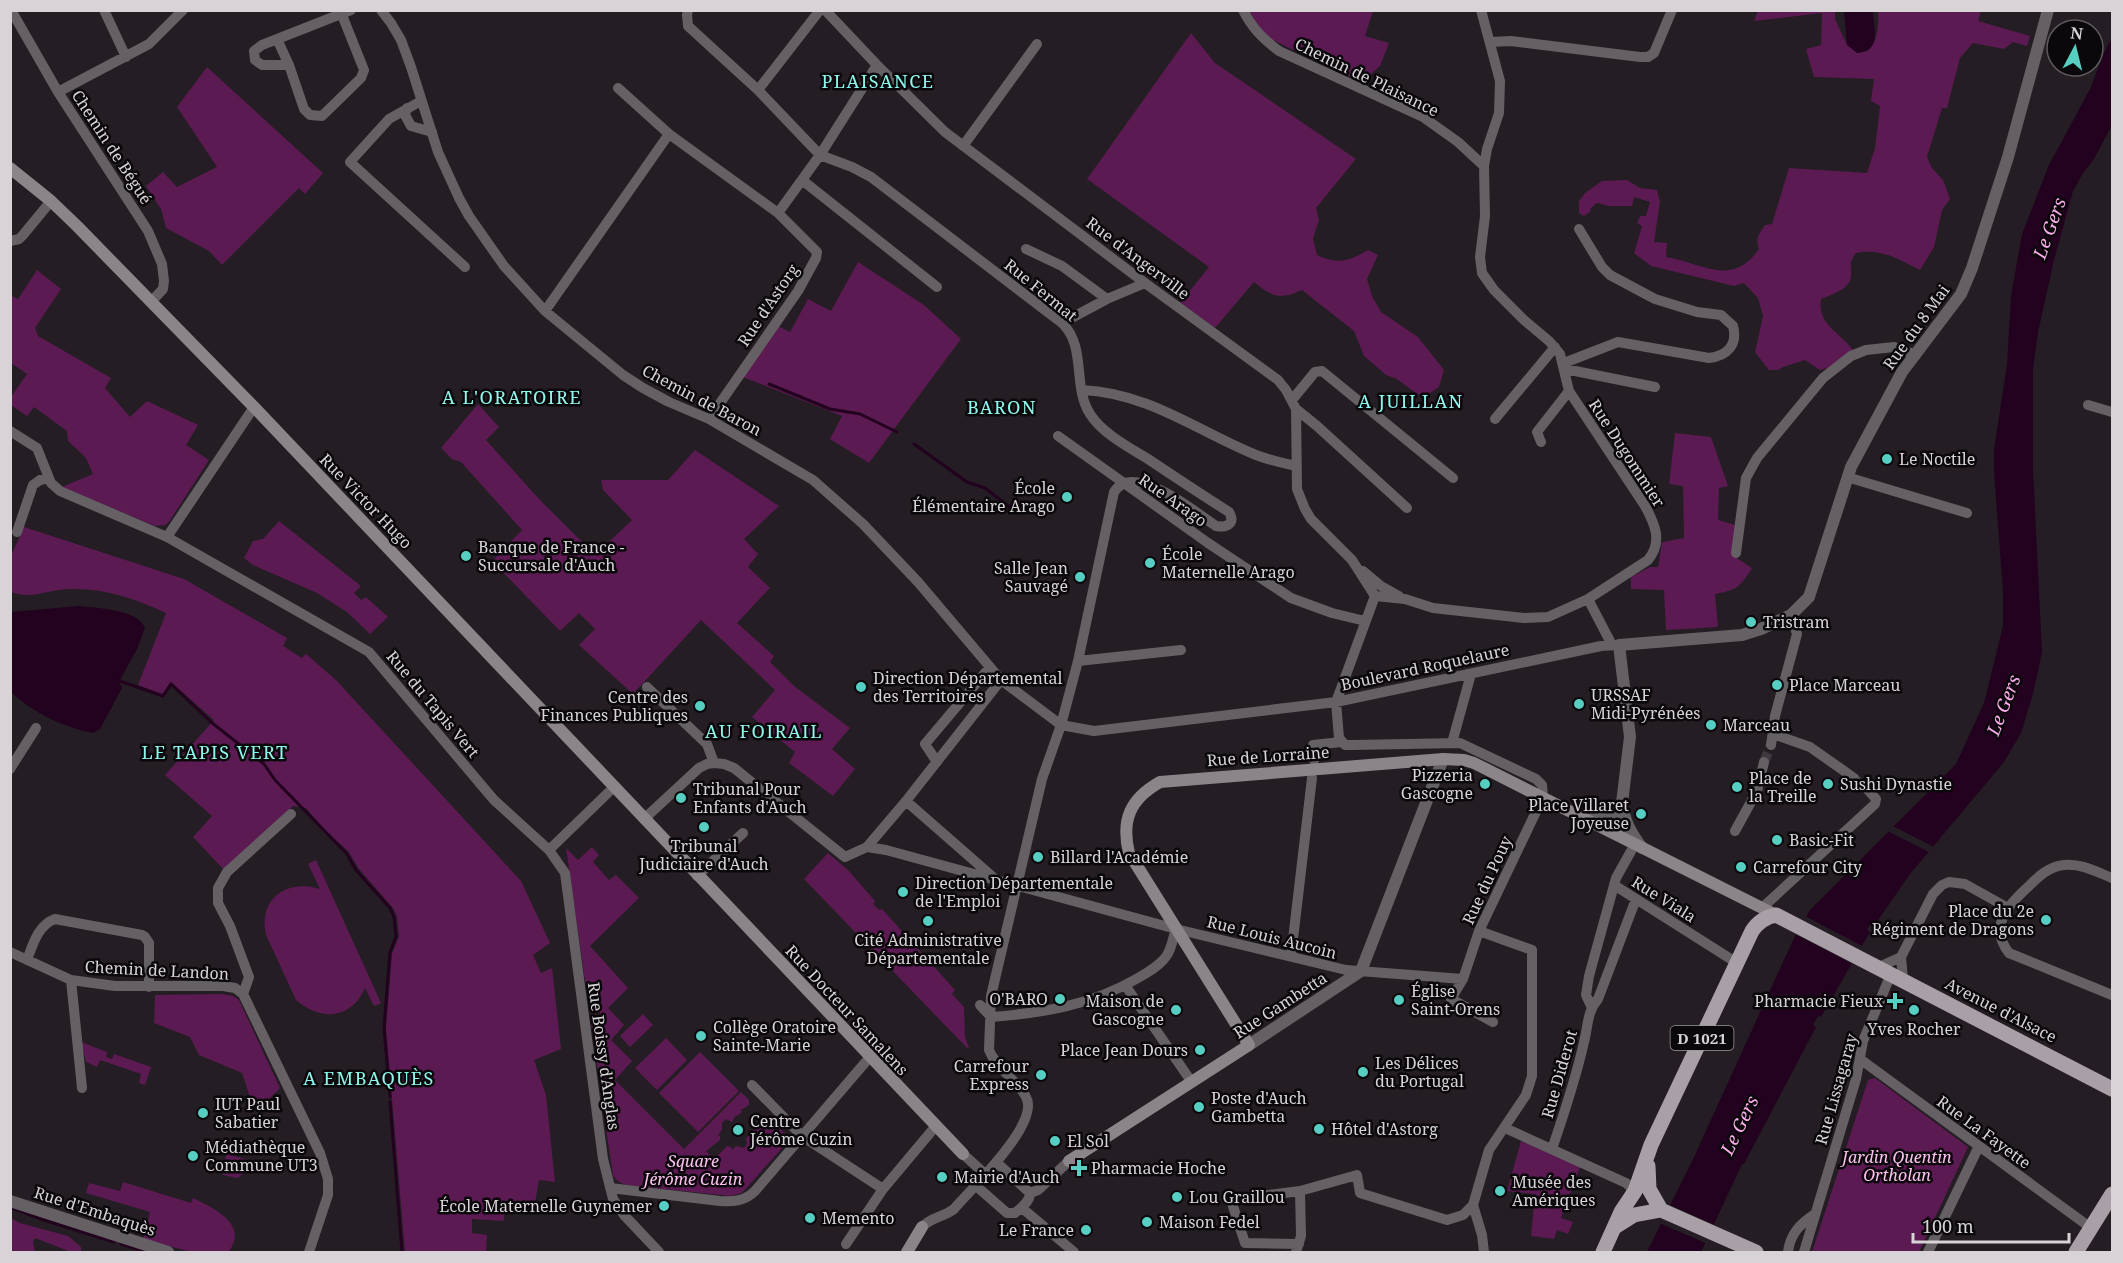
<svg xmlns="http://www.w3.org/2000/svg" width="2123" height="1263" viewBox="0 0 2123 1263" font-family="'Noto Serif',serif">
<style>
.green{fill:#5c1a53}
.water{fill:#22021e}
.pier{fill:#241d23}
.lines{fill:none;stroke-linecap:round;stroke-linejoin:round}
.stream{stroke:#22021e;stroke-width:3}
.minor-tunnel{stroke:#3f383e;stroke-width:10;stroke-dasharray:10 5;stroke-linecap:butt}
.minor{stroke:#646063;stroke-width:10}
.tertiary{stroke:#646063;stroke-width:12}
.secondary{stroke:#8b8489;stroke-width:12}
.primary{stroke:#a9a0a7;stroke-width:15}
.poi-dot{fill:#56cec2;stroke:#0b080b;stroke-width:2}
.labels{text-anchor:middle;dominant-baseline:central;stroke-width:5;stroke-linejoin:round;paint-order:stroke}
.shield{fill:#0b080b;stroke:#9a969a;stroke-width:1.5}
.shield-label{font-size:15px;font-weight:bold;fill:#d8d3d7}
.street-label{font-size:16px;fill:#d8d3d7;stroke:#0b080b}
.poi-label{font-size:16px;fill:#d8d3d7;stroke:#0b080b;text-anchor:start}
.park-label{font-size:16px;font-style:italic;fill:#fdc1f0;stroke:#0b080b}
.neighbourhood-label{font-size:18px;letter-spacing:1.5px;fill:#8ff8ed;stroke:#0b080b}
.water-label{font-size:18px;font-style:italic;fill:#fcadec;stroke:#0b080b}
</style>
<rect width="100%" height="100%" fill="#241d23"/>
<path class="green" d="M1248 11H1373L1365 36 1389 43 1380 66 1370 75 1347 76 1267 37Z
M1758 11H1835V19L1847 45 1866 52C1878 44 1879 24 1878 11H1981L1978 21 2030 36 2027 46 2013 42 2004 49 1973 43 1960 58 1947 108H1942L1927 157 1932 168 1943 180 1950 199 1942 210 1934 247 1920 270C1898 259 1881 248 1856 253 1848 264 1852 264 1851 276 1850 290 1832 294 1821 299 1817 325 1840 332 1853 350L1831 367 1820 370 1805 360 1783 367 1778 370H1769L1755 352 1763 316 1758 298 1744 283 1734 286 1651 266 1634 253 1642 226 1637 223 1640 216H1646L1650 202 1634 197 1632 206H1609L1597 203 1591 208 1590 212 1584 216 1579 213V201L1585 193 1602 181 1627 180 1640 188 1657 190 1660 202 1654 242 1667 243 1666 257C1702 263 1732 288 1759 249 1755 239 1759 234 1765 225L1772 224 1789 168 1867 173 1875 148 1880 106 1871 101 1874 79 1814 77 1806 49 1821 45 1822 13 1754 21Z
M1191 33 1215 63 1356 159 1316 208 1319 220 1313 238 1317 255C1337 265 1350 261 1368 250L1378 255 1367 279 1372 296 1381 312 1418 337 1444 370 1439 387 1426 396 1417 394 1397 379 1386 375 1364 356 1354 331 1302 290C1280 300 1272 297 1254 282L1215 328 1180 303 1209 267 1087 179Z
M207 67 323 173 305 194 299 188 222 265 209 251 166 228 161 209 146 186 163 172 177 187 217 167 177 107Z
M858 262 924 305 961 339 869 463 830 439 842 416 743 377 778 326 790 332 808 299 831 311Z
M37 270 61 289 35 328 38 336 111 378 105 388 130 417 147 401 198 425 186 445 209 460 169 522 165 525 155 526 62 487 93 474 86 458 68 441 67 431 34 407 27 416 11 405V397L27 374 11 363 10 295 18 299Z
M478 404 499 427 486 440 539 499 595 555 632 520 603 490 601 480H668L695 450 779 506 744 539 758 554 748 567 770 588 737 623 774 656 770 662 794 686 850 728 832 749 855 769 833 796 789 763 795 752 752 717 775 690 701 620 633 694 579 645 595 629 579 613 560 631 492 561 522 530 461 462 452 459 441 448Z
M1675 433 1711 437 1728 486 1719 488 1718 520 1735 525 1732 555 1752 568C1740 587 1737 590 1715 594L1718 627 1666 630 1664 590 1631 589V577L1650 567H1658L1662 542 1684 538 1683 486 1669 484Z
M279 521 361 586 354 593 361 600 366 597 388 617 370 634 347 612 317 593 253 565 244 558 253 541 263 539Z
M24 527 184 579 287 638 283 646 302 658 306 654 336 680 521 881 550 943 533 955 541 973 552 968 561 1049 534 1060 546 1095 555 1182 539 1180 535 1203H505L504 1221 472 1219V1233L487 1235 486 1251 490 1252H405L386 1028 392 954 399 936 397 917 393 908 359 869 348 851 325 830 306 808 293 806 224 870 193 837 212 816 165 775 214 720 171 682 162 694 138 685 166 613C137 599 103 588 71 589 49 589 32 600 11 592L10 558Z
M592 847 599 855 593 862 609 880 616 875 639 898 590 946 628 988 608 1008 624 1025 611 1040 632 1061 615 1080 684 1149 741 1092 749 1100V1105L741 1110 742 1112 737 1116 736 1115 732 1122 726 1119 722 1123V1130L718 1135 720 1136V1140L706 1151 714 1159 727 1146 731 1147 732 1150 736 1146 744 1148 747 1144 746 1138 753 1133 752 1132 757 1126H760L759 1125 765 1119H768L791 1138 742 1193 730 1196 626 1185 619 1182 613 1176 591 1023 601 1021 595 986 586 987 566 848 578 860Z
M828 853 849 871 875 901 873 904 879 910 882 909 955 990 952 994 964 1007 965 1037 969 1048H967L886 964V958H880L804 879Z
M316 860 381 1003 374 1006 365 988C351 1020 320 1021 296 1000L266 935C258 898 287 879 320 889L308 864Z
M222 994 233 996 239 1000 280 1088 267 1101 250 1097 242 1073 199 1055 190 1037 154 1023 155 995Z
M643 1014 653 1025 630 1047 620 1036Z
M666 1038 687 1060 657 1090 635 1068Z
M81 1042 107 1052 106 1057 112 1059 114 1054 151 1067 145 1085 139 1083 141 1074 100 1060 97 1067 86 1062Z
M700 1052 739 1091 698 1132 659 1093Z
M1875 1078 1968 1147 1919 1252H1812L1868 1080Z
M1521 1141 1580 1167 1561 1218 1573 1222 1568 1234 1557 1230 1554 1239 1531 1236 1535 1194 1507 1191Z
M227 1154 255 1162 238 1178 223 1175V1164Z
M123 1182 191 1203 193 1198C207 1205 235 1217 235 1236 235 1240 232 1247 230 1250L226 1252H191L143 1239 150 1212 86 1193 89 1183 120 1191Z
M11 1218 20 1223 68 1236 81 1247V1252H71L35 1238 33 1242 35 1252H11Z"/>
<path class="water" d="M1844 11H1873C1874 29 1882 51 1857 53L1847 45Z
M2112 38V125L2094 159 2083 173 2073 191 2054 260 2038 332 2033 369V470L2042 652 2033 694 2021 733 2004 762 1910 874 1876 923 1872 922 1867 929 1870 932 1821 1017 1818 1016 1813 1025 1816 1027 1744 1164H1742L1701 1252H1647L1695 1155 1793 940 1810 910 1956 764 1984 703 2003 626V591L1994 473V449L2007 365 2011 296 2022 234 2049 165 2090 89 2104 53Z
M79 606C96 608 138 609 145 628L137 649 119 682 122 688 100 729 93 733C63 727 33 713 11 692V612Z"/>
<path class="pier" d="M1891 825 1934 847 1938 842 1940 843 1931 853 1885 830Z
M1803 915 1864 947 1854 965 1793 933Z
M1668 1204 1717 1226 1708 1244 1659 1223Z"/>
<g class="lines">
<path class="stream" d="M769 384 830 409 860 414 897 432
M914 444 967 482 985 488 1016 512
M117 680 163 696 171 684 211 722 264 764 275 780 347 854 356 870 390 908 394 917 396 937 390 952 384 1028 390 1097
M390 1102 402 1252
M12 1208 44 1220 114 1242
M121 1244 147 1252"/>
<path class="minor-tunnel" d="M1764 762 1771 745
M1854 778 1869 791"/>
<path class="minor" d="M11 10 58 92 148 231 162 264 164 281 163 289 151 302
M104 10 126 57
M381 10 391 23 401 40 411 67 438 152 459 198 469 216 504 266 545 311 623 375 643 388 669 402 709 419 813 480 863 524 918 582 1001 680 1061 725 1094 731 1336 702 1601 646 1619 645
M688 10 687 15 688 26 758 90 820 155 852 167 871 177 1062 323C1087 347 1072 386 1090 414 1102 433 1128 447 1148 459 1175 477 1202 495 1229 512 1236 524 1226 528 1216 526 1195 512 1134 461 1114 492L1078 661 1061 725 1042 779 991 996 989 1050C996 1068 1017 1080 1026 1097 1041 1123 971 1189 954 1209 944 1217 931 1217 922 1227
M825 10 877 65 945 132 1145 283 1278 380 1286 390 1296 409 1297 489 1305 509 1311 519 1352 560 1375 596
M1243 10C1252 28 1263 39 1279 51L1423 117 1458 142 1484 166
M1481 10 1500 81 1499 113 1487 149 1484 166 1485 216 1480 257 1482 273 1494 290 1524 320 1549 341 1560 354 1569 391 1645 506C1655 524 1663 542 1648 560L1588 599 1612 645
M277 39 289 65 304 109 310 115 322 116 361 78 364 70 342 15
M1490 42 1511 41 1640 57H1648L1654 53 1672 10
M289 65H262L255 60 254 51 262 45 351 10
M618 88 669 134 778 213 817 252 816 258 798 291 709 419
M758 90 820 10
M58 92 149 44 183 10
M421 101 389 119 350 162 465 267
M407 108 405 115 411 126 432 132
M963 146 1037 44
M802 180 937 287
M778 213 820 155 877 65
M10 241 19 239 23 235 51 201
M1026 249 1062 266 1107 299
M545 311 669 134
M1062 323 1107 299 1145 283
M1564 363 1618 342 1709 358C1727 356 1738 345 1733 326L1721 315 1697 312 1655 299 1610 275 1602 267 1579 229
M1565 369 1655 387
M1082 390C1149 393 1197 431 1256 455 1269 460 1283 463 1296 466
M1292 400 1315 372 1322 371 1453 478
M2088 405 2112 412
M1296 409 1317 426 1407 508
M1495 419 1555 347
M10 431 37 448 51 483 60 491 167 537 369 652 494 800 549 850 565 873 603 1159 613 1199 624 1215 659 1252
M1058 436 1208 543 1291 598 1332 613 1365 621
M1541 442 1537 432 1569 391
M1847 477 1967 513
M17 532 33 485 40 480 49 478
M167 537 254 407
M1736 553 1746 478 1757 458 1823 378 1851 356 1866 350 1894 347 1916 355
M1363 571 1381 586 1399 596
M1375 596 1336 702 1339 738 1345 745H1352L1460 743 1536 779 1542 785 1543 797 1479 931 1463 979 1451 999 1493 1022
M1375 596 1405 599 1433 608 1524 618 1548 617 1588 599
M1078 661 1181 650
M647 687 707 744 714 763
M1773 734 1810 747 1854 778
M1452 743 1471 674
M1771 745 1775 716 1797 634 1791 615
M1314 760 1313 745 1341 742
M937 762 925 744 990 667
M10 769 36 728
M906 801 994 878
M644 819 699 768 707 764 714 763 724 764 734 768 845 857 867 847 906 801 1001 680
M1735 831 1757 791 1764 762
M867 847 886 850 1176 929 1346 970 1463 979
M549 850 614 787
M697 876 743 833
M2112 878C2097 872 2081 863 2064 865 2048 867 2039 876 2029 886 2008 905 1988 926 2009 953L2112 995
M1614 885 1737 963
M1762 908 1875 804 1876 799 1869 791
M10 952 71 980 115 986H223L235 988 243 994 320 1153 328 1179V1195L309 1252
M1291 956 1312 778
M27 960C33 944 38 925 55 919L142 935 145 937 149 943V987
M1879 967 1901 957
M71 980 82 1088
M1903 980 1901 957 1933 894 1942 885 1949 882 1965 884 2008 908
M1125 985 1191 1081
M243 994 249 977 230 926 218 903V888L227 872 291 814
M980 1005 991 1017
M1591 1006 1586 995 1589 976 1616 878 1635 844
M991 1017C1043 1013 1092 1005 1138 978 1148 972 1161 965 1167 955 1172 948 1173 937 1176 929
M1860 1059 2091 1228
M752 1085 802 1136 883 1189
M1505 1128 1626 1183 1635 1191
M1552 1149C1564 1114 1576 1078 1584 1042 1588 1027 1587 1011 1598 999L1636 899
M963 1154 985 1174
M975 1185 1007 1213H1015C1021 1208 1030 1202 1030 1193L996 1162
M610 1188 720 1201C734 1202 745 1201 755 1191L869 1058
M1030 1193 1038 1190 1069 1161
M1473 1205 1482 1235 1484 1252
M1022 1208 1074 1252
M846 1244 883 1189 935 1127
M1299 1244 1245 1243 1231 1200 1300 1191 1357 1175 1360 1193 1447 1220 1463 1215 1473 1205 1489 1150 1526 1095 1532 1076V950L1479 931
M1296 1252 1301 1236 1300 1191
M1788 1252C1790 1234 1800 1224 1815 1214
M1804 1252 1856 1079 1863 1041 1891 974
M1928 1252 1979 1146"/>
<path class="tertiary" d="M1588 820 1609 813 1622 803
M1610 831 1622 804
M1642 848C1631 833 1624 821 1622 803L1630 737 1619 645 1742 635 1761 629 1791 615 1809 597 1851 467 1902 372 1961 294 1972 268 2008 157 2048 10
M1249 1045 1361 971 1443 759
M10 1201 168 1252"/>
<path class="secondary" d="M10 168 51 201 77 226 254 407 963 1154
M1069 1161 1249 1045 1129 853C1121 820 1130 799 1160 782L1443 759 1464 760 1474 763 1776 915
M907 1252 922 1227"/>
<path class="primary" d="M1648 1166 1649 1189 1661 1210
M1615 1227 1634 1215 1661 1210 1756 1252
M1603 1252 1621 1212 1635 1191 1651 1145 1752 931C1758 922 1765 917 1776 915L2112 1089
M2076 1252 2112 1194"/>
</g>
<g class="poi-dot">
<circle cx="1887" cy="459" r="6"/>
<circle cx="1067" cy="497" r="6"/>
<circle cx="466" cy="556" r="6"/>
<circle cx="1150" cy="563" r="6"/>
<circle cx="1080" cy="577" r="6"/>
<circle cx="1751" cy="622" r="6"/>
<circle cx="1777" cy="685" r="6"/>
<circle cx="861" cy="687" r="6"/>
<circle cx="1579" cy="704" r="6"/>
<circle cx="700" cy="706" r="6"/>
<circle cx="1711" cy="725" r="6"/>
<circle cx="1485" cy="784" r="6"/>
<circle cx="1828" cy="784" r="6"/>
<circle cx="1737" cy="787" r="6"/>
<circle cx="681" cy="798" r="6"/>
<circle cx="1641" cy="814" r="6"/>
<circle cx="704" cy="827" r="6"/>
<circle cx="1777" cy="840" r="6"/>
<circle cx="1038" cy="857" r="6"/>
<circle cx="1741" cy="867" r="6"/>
<circle cx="903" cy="892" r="6"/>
<circle cx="2046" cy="920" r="6"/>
<circle cx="928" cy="921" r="6"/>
<circle cx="1060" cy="999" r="6"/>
<circle cx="1399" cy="1000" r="6"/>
<path d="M1892 992h6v6h6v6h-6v6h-6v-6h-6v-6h6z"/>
<circle cx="1176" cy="1010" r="6"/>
<circle cx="1914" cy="1010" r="6"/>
<circle cx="701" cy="1036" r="6"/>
<circle cx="1200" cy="1050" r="6"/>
<circle cx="1363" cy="1072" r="6"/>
<circle cx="1041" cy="1075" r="6"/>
<circle cx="1199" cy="1107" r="6"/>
<circle cx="203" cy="1113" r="6"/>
<circle cx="1319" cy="1129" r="6"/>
<circle cx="738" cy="1130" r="6"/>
<circle cx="1055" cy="1141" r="6"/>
<circle cx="193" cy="1156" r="6"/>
<path d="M1076 1159h6v6h6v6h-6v6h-6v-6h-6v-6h6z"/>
<circle cx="942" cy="1177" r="6"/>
<circle cx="1500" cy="1191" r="6"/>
<circle cx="1177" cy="1197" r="6"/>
<circle cx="664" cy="1206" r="6"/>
<circle cx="810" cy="1218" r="6"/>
<circle cx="1147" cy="1222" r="6"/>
<circle cx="1086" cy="1230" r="6"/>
</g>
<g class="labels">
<rect class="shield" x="1670.5" y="1026" width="63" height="24" rx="4.5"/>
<g class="shield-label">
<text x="1702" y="1038">D 1021</text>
</g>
<g class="street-label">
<text transform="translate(1367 77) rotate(26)">Chemin de Plaisance</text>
<text transform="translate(112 147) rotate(57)">Chemin de Bégué</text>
<text transform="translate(1138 258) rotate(37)">Rue d'Angerville</text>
<text transform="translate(1041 290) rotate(39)">Rue Fermat</text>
<text transform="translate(768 305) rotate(-56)">Rue d'Astorg</text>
<text transform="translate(1916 327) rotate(-54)">Rue du 8 Mai</text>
<text transform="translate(702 400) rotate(28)">Chemin de Baron</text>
<text transform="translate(1627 453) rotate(57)">Rue Dugommier</text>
<text transform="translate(1173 500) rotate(35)">Rue Arago</text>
<text transform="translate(366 501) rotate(46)">Rue Victor Hugo</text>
<text transform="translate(1425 667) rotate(-12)">Boulevard Roquelaure</text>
<text transform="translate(433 704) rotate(50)">Rue du Tapis Vert</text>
<text transform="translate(1268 756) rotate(-4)">Rue de Lorraine</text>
<text transform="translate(1487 880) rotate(-65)">Rue du Pouy</text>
<text transform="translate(1664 899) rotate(32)">Rue Viala</text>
<text transform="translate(1272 937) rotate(14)">Rue Louis Aucoin</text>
<text transform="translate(157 970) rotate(3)">Chemin de Landon</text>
<text transform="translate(1280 1005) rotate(-33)">Rue Gambetta</text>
<text transform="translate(847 1010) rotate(47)">Rue Docteur Samalens</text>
<text transform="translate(2001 1010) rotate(27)">Avenue d'Alsace</text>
<text transform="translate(604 1056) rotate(82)">Rue Boissy d'Anglas</text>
<text transform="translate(1559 1074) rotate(-74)">Rue Diderot</text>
<text transform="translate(1836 1089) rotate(-74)">Rue Lissagaray</text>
<text transform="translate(1984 1132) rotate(36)">Rue La Fayette</text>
<text transform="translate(95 1211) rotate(18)">Rue d'Embaquès</text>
</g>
<g class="poi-label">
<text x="1899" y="459">Le Noctile</text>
<text x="1055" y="488" text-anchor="end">École<tspan x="1055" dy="18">Élémentaire Arago</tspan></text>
<text x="478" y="547">Banque de France -<tspan x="478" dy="18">Succursale d'Auch</tspan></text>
<text x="1162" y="554">École<tspan x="1162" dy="18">Maternelle Arago</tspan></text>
<text x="1068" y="568" text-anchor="end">Salle Jean<tspan x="1068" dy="18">Sauvagé</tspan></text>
<text x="1763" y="622">Tristram</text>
<text x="873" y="678">Direction Départemental<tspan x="873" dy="18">des Territoires</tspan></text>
<text x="1789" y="685">Place Marceau</text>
<text x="1591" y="695">URSSAF<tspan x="1591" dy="18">Midi-Pyrénées</tspan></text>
<text x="688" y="697" text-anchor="end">Centre des<tspan x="688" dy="18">Finances Publiques</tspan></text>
<text x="1723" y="725">Marceau</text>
<text x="1473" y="775" text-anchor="end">Pizzeria<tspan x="1473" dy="18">Gascogne</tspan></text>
<text x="1749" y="778">Place de<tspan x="1749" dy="18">la Treille</tspan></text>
<text x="1840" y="784">Sushi Dynastie</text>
<text x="693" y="789">Tribunal Pour<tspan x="693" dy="18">Enfants d'Auch</tspan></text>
<text x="1629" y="805" text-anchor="end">Place Villaret<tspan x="1629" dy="18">Joyeuse</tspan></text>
<text x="1789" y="840">Basic-Fit</text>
<text x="704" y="846" text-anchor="middle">Tribunal<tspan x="704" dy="18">Judiciaire d'Auch</tspan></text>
<text x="1050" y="857">Billard l'Académie</text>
<text x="1753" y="867">Carrefour City</text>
<text x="915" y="883">Direction Départementale<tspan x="915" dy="18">de l'Emploi</tspan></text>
<text x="2034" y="911" text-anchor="end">Place du 2e<tspan x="2034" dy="18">Régiment de Dragons</tspan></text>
<text x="928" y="940" text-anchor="middle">Cité Administrative<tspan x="928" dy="18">Départementale</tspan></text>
<text x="1411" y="991">Église<tspan x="1411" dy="18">Saint-Orens</tspan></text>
<text x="1048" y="999" text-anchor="end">O'BARO</text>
<text x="1164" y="1001" text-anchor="end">Maison de<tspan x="1164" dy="18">Gascogne</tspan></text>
<text x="1883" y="1001" text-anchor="end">Pharmacie Fieux</text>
<text x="713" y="1027">Collège Oratoire<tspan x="713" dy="18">Sainte-Marie</tspan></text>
<text x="1914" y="1029" text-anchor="middle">Yves Rocher</text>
<text x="1188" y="1050" text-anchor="end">Place Jean Dours</text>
<text x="1375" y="1063">Les Délices<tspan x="1375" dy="18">du Portugal</tspan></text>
<text x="1029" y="1066" text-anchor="end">Carrefour<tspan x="1029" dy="18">Express</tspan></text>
<text x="1211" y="1098">Poste d'Auch<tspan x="1211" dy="18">Gambetta</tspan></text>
<text x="215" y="1104">IUT Paul<tspan x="215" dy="18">Sabatier</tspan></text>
<text x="750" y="1121">Centre<tspan x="750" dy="18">Jérôme Cuzin</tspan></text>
<text x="1331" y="1129">Hôtel d'Astorg</text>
<text x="1067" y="1141">El Sol</text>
<text x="205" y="1147">Médiathèque<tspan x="205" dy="18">Commune UT3</tspan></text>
<text x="1091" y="1168">Pharmacie Hoche</text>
<text x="954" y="1177">Mairie d'Auch</text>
<text x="1512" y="1182">Musée des<tspan x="1512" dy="18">Amériques</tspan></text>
<text x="1189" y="1197">Lou Graillou</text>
<text x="652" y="1206" text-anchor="end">École Maternelle Guynemer</text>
<text x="822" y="1218">Memento</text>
<text x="1159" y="1222">Maison Fedel</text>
<text x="1074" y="1230" text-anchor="end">Le France</text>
</g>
<g class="park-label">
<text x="1897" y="1157">Jardin Quentin<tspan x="1897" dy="18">Ortholan</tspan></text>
<text x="693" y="1161">Square<tspan x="693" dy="18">Jérôme Cuzin</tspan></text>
</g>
<g class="neighbourhood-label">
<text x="878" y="81">PLAISANCE</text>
<text x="512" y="397">A L'ORATOIRE</text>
<text x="1411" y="401">A JUILLAN</text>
<text x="1002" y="407">BARON</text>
<text x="764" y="731">AU FOIRAIL</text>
<text x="215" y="752">LE TAPIS VERT</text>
<text x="369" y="1078">A EMBAQUÈS</text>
</g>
<g class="water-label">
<text transform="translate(2049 228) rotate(-70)">Le Gers</text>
<text transform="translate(2003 705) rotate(-69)">Le Gers</text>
<text transform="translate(1739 1125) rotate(-64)">Le Gers</text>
</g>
</g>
<rect width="2123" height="1263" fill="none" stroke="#d8d3d7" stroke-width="24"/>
<g transform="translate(2075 48) rotate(7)"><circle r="28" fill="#0b080b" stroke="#5d595d" stroke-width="1.5"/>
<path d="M0-4.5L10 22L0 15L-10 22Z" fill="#56cec2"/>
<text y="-9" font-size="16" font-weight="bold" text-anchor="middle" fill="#d8d3d7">N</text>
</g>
<path d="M1913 1233v9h156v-9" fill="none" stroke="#d8d3d7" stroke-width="3"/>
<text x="1922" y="1233" font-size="18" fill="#d8d3d7" stroke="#0b080b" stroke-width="4.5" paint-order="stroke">100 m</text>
</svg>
